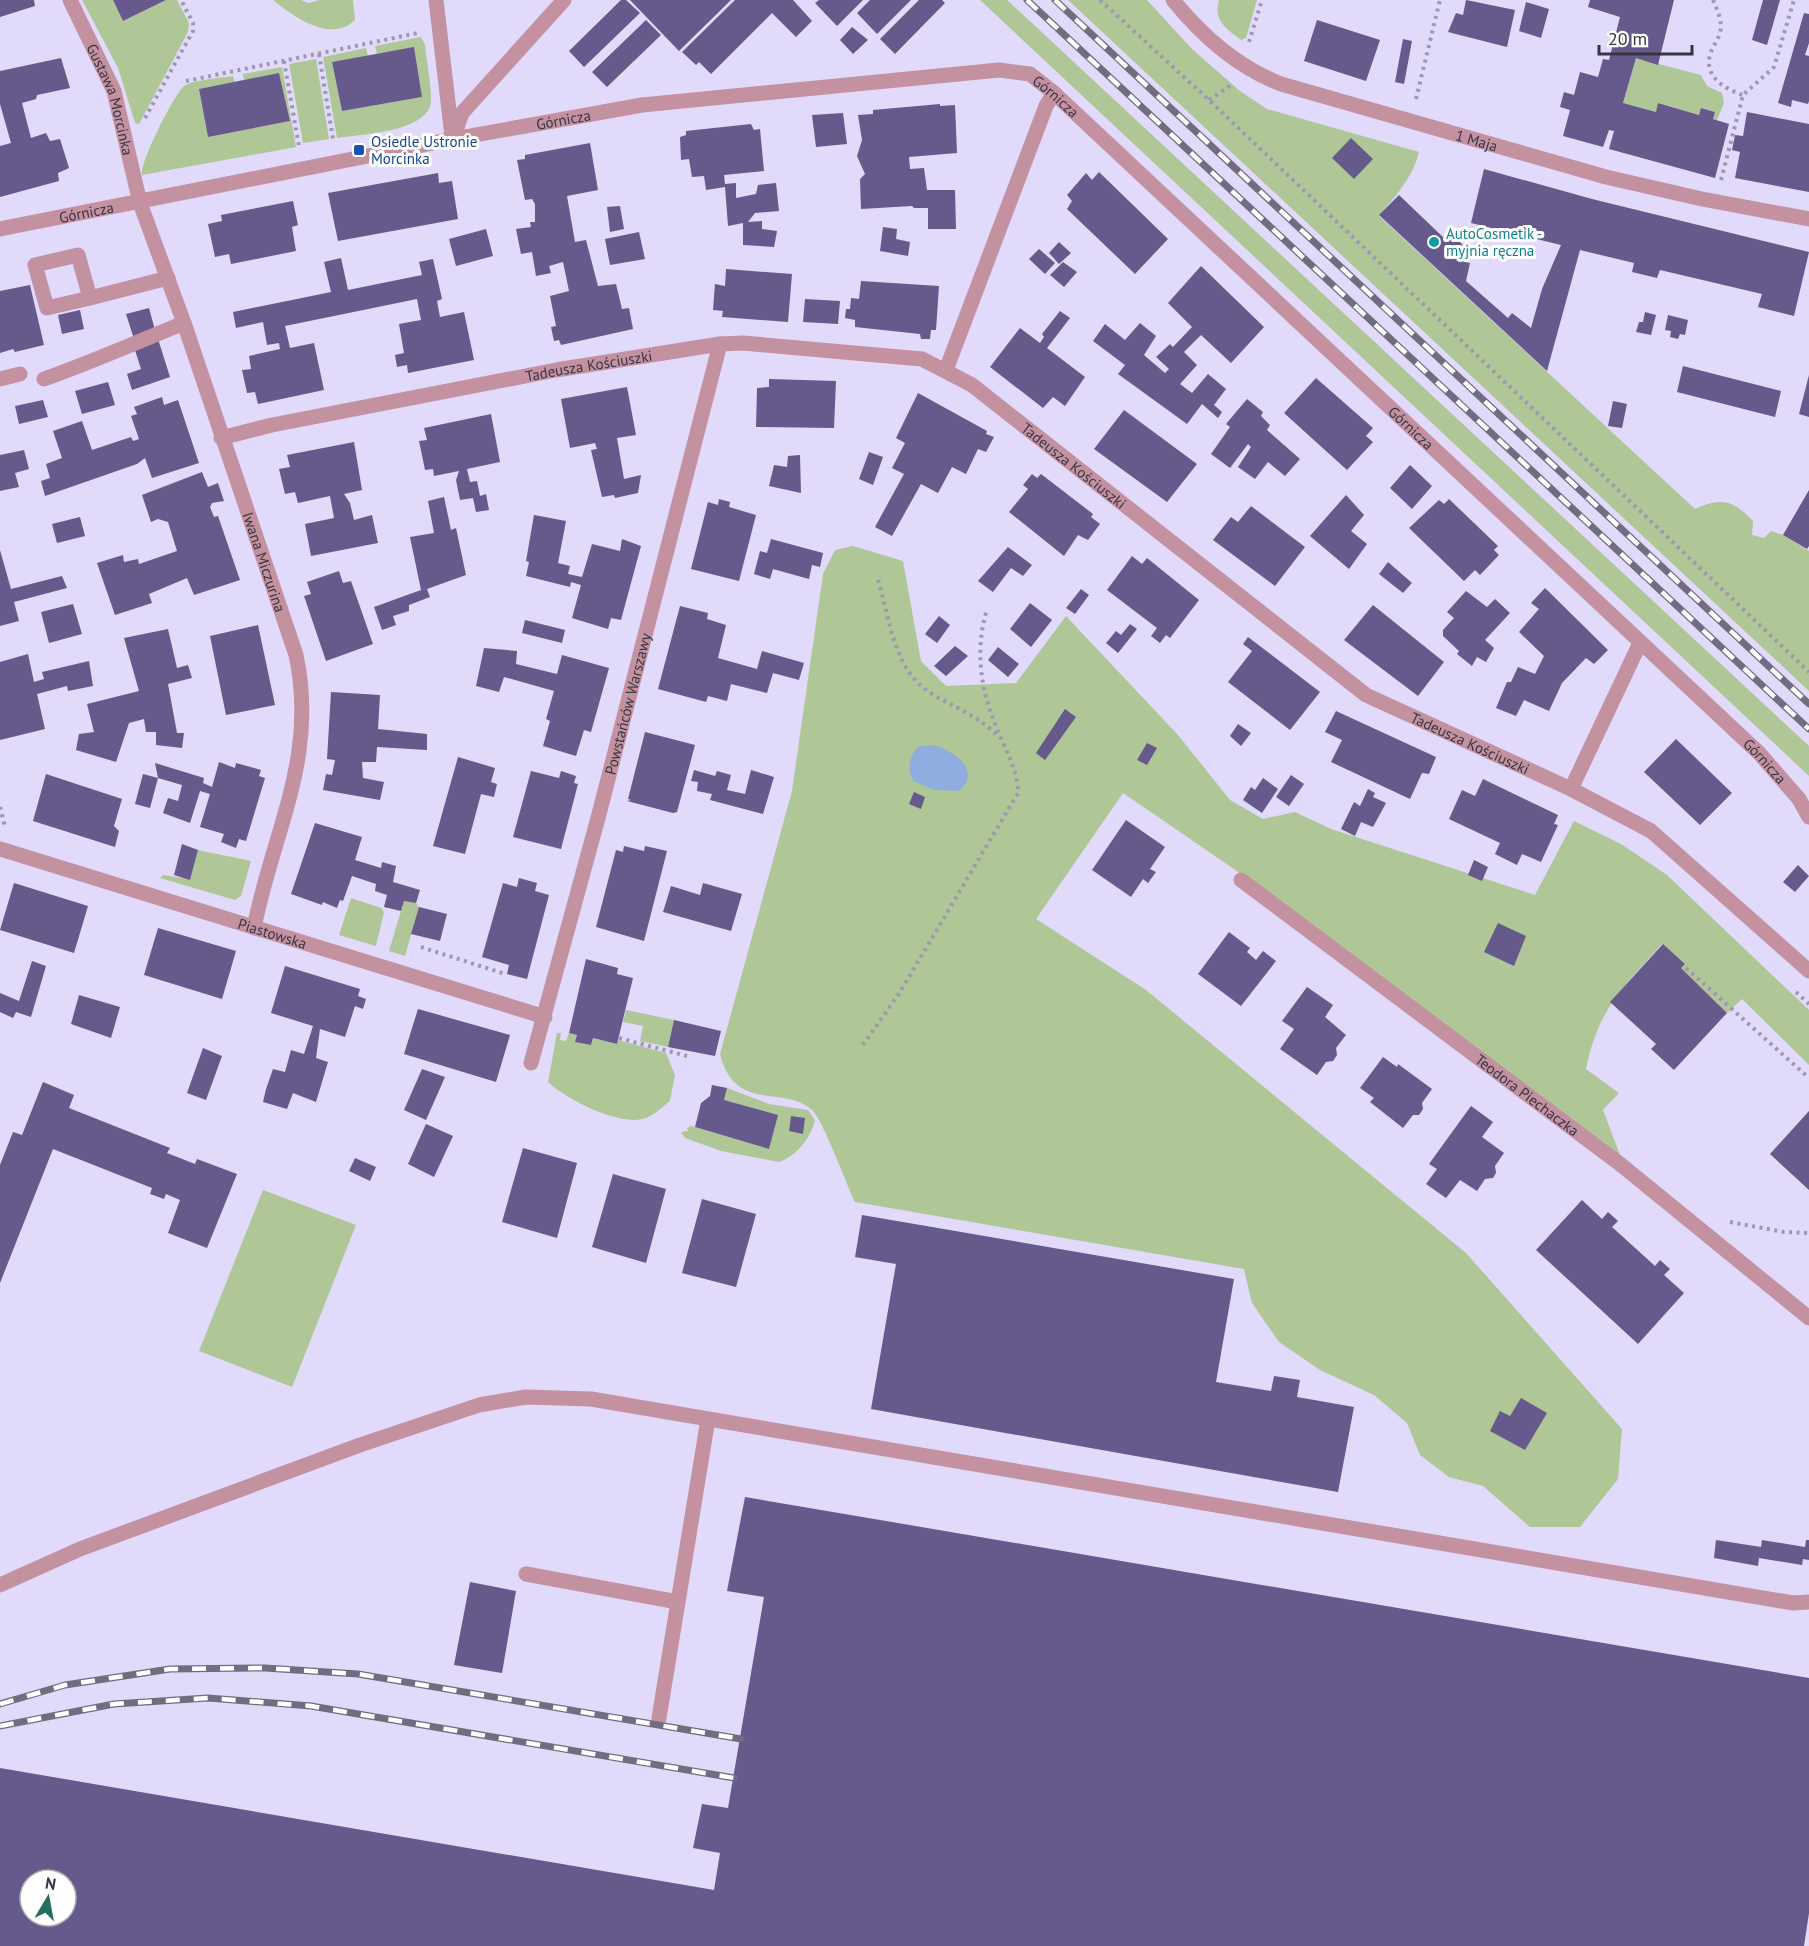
<svg xmlns="http://www.w3.org/2000/svg" width="1809" height="1946" viewBox="0 0 1809 1946" font-family="'PT Sans',sans-serif">
<style>
.green{fill:#afc697}
.water{fill:#8faedf}
.building{fill:#66598b;fill-rule:evenodd}
.lines{fill:none;stroke-linecap:round;stroke-linejoin:round}
.path{stroke:#9d97b0;stroke-width:4;stroke-dasharray:3 4.5;stroke-linecap:butt}
.lane{stroke:#c3919f;stroke-width:15}
.street{stroke:#c3919f;stroke-width:15}
.rail-casing{stroke:#716d81;stroke-width:7}
.rail{stroke:#fff;stroke-width:4.5;stroke-dasharray:14;stroke-linecap:butt}
.transit-dot{fill:#1a4fb4;stroke:#fff;stroke-width:2}
.culture-dot{fill:#0f9aa8;stroke:#fff;stroke-width:2}
.labels{text-anchor:middle;dominant-baseline:central;stroke-width:6;stroke-linejoin:round;paint-order:stroke}
.street-label{font-size:15px;fill:#383542;stroke:#fff}
.transit-label{font-size:15px;fill:#164399;stroke:#fff;text-anchor:start}
.culture-label{font-size:15px;fill:#0d838f;stroke:#fff;text-anchor:start}
</style>
<rect width="100%" height="100%" fill="#e1dafb"/>
<path class="green" d="M82 0H113L123 21 166 0H177L189 23 188 32 139 124 135 123 118 68Z
M273 0H301L309 3 319 0H353L355 20C330 44 293 16 273 0Z
M980 0H1007L1809 746V776Z
M1068 0H1147L1192 49 1240 91 1267 109 1419 152C1412 179 1396 195 1379 216L1695 509C1721 497 1733 500 1753 521L1752 535 1764 538 1771 531 1783 535 1809 551V691Z
M1219 0H1257L1246 38 1241 40C1226 29 1213 20 1219 0Z
M421 37 425 45C427 63 431 83 431 101 429 132 362 134 337 138L323 57 366 48 368 56 332 62 342 111 422 97 414 48 377 54 375 46Z
M1636 58 1701 75 1707 86 1722 93 1724 103 1717 120 1713 119 1715 112 1702 108 1699 115 1659 103 1656 112 1623 103Z
M316 59 329 139 303 143 289 64Z
M282 67 296 147 142 175C140 162 173 97 183 87 190 80 222 78 233 76L235 82 199 89 208 137 290 121 279 74 244 80 243 74Z
M853 546 903 561 921 661 946 686 1016 683 1066 616 1178 735 1230 800 1263 819 1295 812 1331 829 1535 895 1574 821 1621 844 1667 875 1809 1010V1065L1742 999 1727 1013 1681 968 1685 964 1662 944C1623 987 1598 1009 1586 1069L1619 1093 1603 1110 1620 1155 1234 869 1123 793 1036 919 1146 990 1466 1253 1622 1429 1618 1479 1580 1527H1530L1483 1486 1449 1477 1420 1455 1407 1423 1374 1395 1320 1370 1279 1342 1252 1303 1244 1269 855 1202C847 1185 823 1120 812 1110 784 1084 735 1114 720 1054L792 791 823 574 835 550Z
M198 850 251 861 241 896 235 900 160 878 163 875 190 879Z
M351 898 381 908 384 912 376 946 339 935Z
M404 901 416 903 419 907 405 956 389 951Z
M626 1010 674 1020 668 1047 640 1041 643 1026 623 1022Z
M557 1033H561L560 1040 566 1041 569 1033 577 1035 576 1042 591 1045 593 1038 617 1044 618 1040 666 1053 675 1075 670 1101C662 1107 653 1117 642 1119 617 1125 566 1099 548 1082Z
M727 1088 769 1104 808 1110 815 1120C811 1137 797 1156 779 1162L721 1151 685 1138 681 1132 688 1131 687 1128 691 1126 769 1149 777 1115 724 1100Z
M263 1190 356 1225 292 1387 199 1351Z"/>
<path class="water" d="M934 745C955 752 982 770 959 791L934 790 913 781C907 767 908 757 919 746Z"/>
<path class="building" d="M0 0H34L35 6 0 17Z
M113 0H166L123 21Z
M621 0H626L640 13 584 67 569 51Z
M630 0H731L679 51Z
M735 0H793L812 21 796 37 772 13 711 74 699 62 696 65 682 52Z
M819 0H863L837 26 815 3Z
M870 0H911L877 34 857 13Z
M919 0H942L945 3 895 54 880 39Z
M1466 0 1515 10 1507 47 1448 32 1456 13 1463 15Z
M1590 0H1674L1658 65 1636 58 1623 103 1656 112 1658 103 1699 115 1701 108 1715 112 1713 119 1729 124 1715 178 1609 149 1614 131 1609 130 1603 147 1563 136 1570 110 1560 107 1564 92 1574 95 1580 72 1598 77 1603 59 1609 60 1620 17 1588 7Z
M1763 0H1780L1767 45 1752 40Z
M1526 2 1549 9 1541 38 1519 31Z
M1804 13 1809 14V43L1805 55 1809 56V101L1808 104 1792 100 1791 107 1778 103Z
M646 20 661 35 607 87 592 72Z
M1317 20 1380 40 1366 81 1304 61Z
M852 27 868 40 853 54 840 40Z
M1403 39 1412 41 1404 84 1395 82Z
M414 47 422 97 342 111 332 62Z
M61 58 70 88 37 95 36 99 22 103 31 138 46 133 50 141 60 139 69 168 58 173 59 181 0 197V146L11 143 0 104V71Z
M279 73 290 121 208 137 199 89Z
M940 104V106L955 105 957 153 909 157 910 169 924 168 927 190H955L956 229H928V208H914L912 206 861 209 860 179 865 174 857 156 862 140 858 115 873 114V110Z
M1747 112 1809 124V192L1735 178 1740 152 1732 150 1735 135 1743 136Z
M843 113 847 144 816 147 812 115Z
M751 124 754 130 760 129 764 171 724 175 725 184 736 183V198L756 194 758 185 776 183 779 211 755 213 748 222 762 221V229L777 231 774 247 743 245V223L728 226 725 187 706 190 704 176 692 177 689 159 681 160 680 137 686 135V131Z
M1351 138 1373 159 1354 179 1332 158Z
M590 143 598 190 567 196 575 242 586 240 598 286 616 284 622 309 629 308 633 329 561 345 559 340 554 341 551 327 556 326 550 296 569 291 563 262 549 266 551 273 536 276 532 252 521 254 516 229 531 227 530 222H535V204L532 199 525 200 517 160 525 159V155Z
M1484 169 1592 199 1809 252 1794 316 1758 307 1762 294 1660 270 1657 278 1632 272 1634 263 1580 250 1547 371 1379 215 1399 195 1445 239 1451 233 1464 246 1460 261 1470 263 1466 281 1508 318 1512 313 1531 328 1542 289 1561 245 1471 223Z
M1099 172 1168 239 1135 274 1067 209 1072 201 1067 195 1086 173 1092 180Z
M438 173 439 183 452 181 458 219 338 241 328 193Z
M293 201 298 225 292 227 296 251 231 264 229 254 215 257 208 224 222 221 221 215Z
M620 206 624 229 610 232 607 207Z
M883 227 897 229 896 239 910 242 908 256 880 251Z
M486 229 493 256 456 266 449 239Z
M639 232 645 259 610 265 605 239Z
M1059 242 1071 253 1059 264 1049 253Z
M1039 249 1055 263 1045 274 1029 259Z
M341 258 348 290 422 275 419 262 433 259 442 299 437 301 440 317 464 312 474 360 408 373 407 365 397 367 395 355 404 353 399 324 421 320 417 299 285 326 290 348 314 343 324 390 258 404 255 392 247 393 242 370 251 369 249 356 280 349 279 343 267 345 263 322 236 328 233 312 331 292 324 262Z
M1063 262 1077 272 1064 287 1050 275Z
M1201 266 1264 327 1231 363 1201 335 1184 352 1197 365 1180 384 1192 393 1208 374 1226 389 1214 405 1222 412 1218 418 1202 404 1187 424 1118 374 1125 365 1093 341 1105 324 1125 340 1140 323 1156 336 1144 355 1165 373 1169 369 1156 357 1170 344 1173 347 1192 327 1168 303Z
M726 269 792 274 788 322 722 317 723 311 713 310 715 284 725 286Z
M861 281 939 286 936 330H931L930 339H921L920 334 855 327V320L845 318 846 309H850L851 298 859 299Z
M30 285 44 345 15 352 13 349 0 353V291Z
M805 299 840 301 838 324 803 322Z
M149 308 155 330 133 336 126 314Z
M80 310 84 329 62 334 58 315Z
M1060 311 1070 318 1047 348 1085 377 1065 406 1053 397 1043 408 990 367 1020 328 1040 343 1044 337 1042 334Z
M1645 312 1656 315 1651 335 1636 332 1639 322H1643Z
M1668 315 1688 320 1685 335 1680 334 1678 339 1670 337 1671 331 1665 330Z
M158 339 170 377 132 390 127 374 141 369 134 347Z
M1683 366 1781 391 1775 417 1677 392Z
M1809 375V417L1799 414Z
M1316 378 1373 428 1366 436 1373 442 1347 470 1284 413Z
M769 379 836 381 834 428 756 427 757 388 769 387Z
M108 382 115 405 82 414 75 391Z
M627 387 636 435 617 438 624 479 641 475 638 493 615 498 614 495 602 497 591 450 597 449 595 443 570 448 561 399Z
M918 393 987 431 986 434 994 437 986 452 978 449 966 474 952 467 938 493 921 484 892 536 875 527 904 474 892 468 905 443 896 438Z
M162 397 164 405 178 400 199 463 152 478 145 458 137 464 45 496 41 481 50 478 46 464 62 458 53 431 82 421 92 450 131 437 133 441 139 439 131 416 137 414 134 407Z
M1247 399 1263 412 1261 416 1270 425 1267 430 1300 459 1285 476 1268 462 1255 479 1238 467 1251 447 1248 444 1230 468 1211 454 1230 427 1226 424Z
M43 400 48 417 19 424 15 406Z
M1613 401 1627 404 1622 428 1608 426Z
M1124 410 1197 464 1167 502 1094 449Z
M491 414 500 462 467 469 470 482 477 481 480 496 486 494 489 510 476 512 473 498 460 500 456 480 459 471 434 476 433 469 425 470 419 441 427 440 424 428Z
M354 442 362 490 344 494 350 503 354 520 372 515 378 543 311 556 305 524 334 518 330 496 298 503 295 492 285 494 279 469 290 467 287 455Z
M24 450 29 469 15 473 19 487 0 491V455Z
M869 452 883 457 873 485 859 479Z
M800 455 801 493 769 486 774 465 787 467 788 456Z
M1410 465 1432 486 1412 509 1390 488Z
M202 472 208 487 218 483 224 501 212 503 210 507 214 517 218 516 240 580 194 595 187 578 149 594 152 603 115 615 97 563 123 555 124 562 138 559 139 564 177 551 168 522 158 519 151 522 142 495Z
M1032 474 1037 478 1041 474 1093 514 1091 517 1100 524 1088 540 1078 535 1064 556 1009 512 1028 489 1023 485Z
M1809 490V546L1807 549 1783 535Z
M1346 495 1364 515 1351 531 1367 544 1349 569 1310 536Z
M444 497 451 530 456 528 466 575 427 589 430 597 409 605V611L393 616 396 625 382 630 374 607 421 590 410 537 434 533 428 501Z
M719 499 730 502 729 507 756 515 739 581 691 569 708 502 718 505Z
M1449 499 1498 546 1494 550 1499 555 1480 575 1475 570 1464 581 1409 528 1439 500 1444 504Z
M1251 506 1305 547 1275 586 1213 540 1231 517 1238 522Z
M534 515 566 521 558 563 570 566 568 574 582 577 592 544 620 551 622 539 641 546 621 620 611 618 608 629 572 618 581 585 571 582 570 587 526 576 529 562 526 561Z
M80 517 85 536 57 543 52 524Z
M771 539 823 553 820 567 812 565 809 579 773 569 770 579 754 574 760 551 767 553Z
M1008 547 1032 565 1023 576 1011 568 993 592 978 581Z
M0 550 11 589 62 576 67 588 14 602 19 621 0 626Z
M1132 556 1142 564 1147 558 1199 600 1170 638 1166 635 1160 643 1151 636 1157 628 1107 590Z
M1388 562 1412 583 1403 593 1379 574Z
M339 571 343 583 351 581 373 644 326 661 304 596 311 594 307 582Z
M1545 588 1608 650 1594 664 1586 658 1562 683 1549 711 1524 700 1516 716 1496 708 1507 682H1511L1518 667 1535 674 1544 656 1519 632 1539 609 1531 603Z
M1081 589 1089 595 1075 614 1066 608Z
M1466 591 1487 607 1495 599 1510 613 1485 640 1494 648 1486 662 1477 657 1472 666 1457 654 1459 651 1443 636V630L1454 618 1447 612Z
M1030 603 1052 620 1031 647 1010 629Z
M73 604 82 634 49 643 41 612Z
M1373 605 1444 662 1418 696 1344 640Z
M680 606 708 613 707 619 726 625 718 658 757 669 762 651 804 663 799 680 773 673 767 693 731 684 727 701 708 696 706 702 658 689Z
M939 616 950 625 937 643 925 634Z
M525 620 565 630 562 643 522 633Z
M1130 624 1137 629 1118 653 1106 643 1116 631 1121 635Z
M258 625 275 705 226 715 210 636Z
M168 629 177 668 188 665 192 678 168 684 177 733H184L182 748 156 745V732H146L144 719 129 723 116 762 76 750 79 734 94 732 87 704 139 691 124 638Z
M1248 637 1320 692 1290 730 1228 682 1252 651 1243 644Z
M955 646 968 656 946 676 934 666Z
M998 647 1019 664 1008 677 988 660Z
M484 648 517 651 516 664 557 674 562 655 609 668 591 732 584 730 576 756 543 746 550 721 546 719 554 691 504 677 499 692 476 686Z
M28 654 34 682 44 679 42 672 89 661 93 686 68 691 67 686 37 694 45 729 0 740V662Z
M331 692 380 695 378 729 427 734V750L377 747 376 762H362L363 778 384 782 380 800 323 790 326 774 332 775 335 760 327 759Z
M1065 709 1076 717 1045 760 1036 753Z
M1336 711 1436 757 1429 774 1422 773 1410 799 1331 762 1342 740 1325 732Z
M1238 724 1251 733 1241 746 1230 736Z
M645 732 695 745 677 812 673 813 627 801 631 800 628 799Z
M1676 739 1732 793 1700 825 1644 772Z
M1147 743 1157 748 1147 765 1137 760Z
M458 757 495 768 491 782 497 784 494 797 481 794 465 854 433 846Z
M219 762 235 768 236 763 261 770 259 776 265 778 246 841 239 839 236 848 221 842 224 834 200 827 210 794 200 791 190 823 163 813 168 798 178 801 182 785 158 778 155 763 204 778 203 783 212 787Z
M694 770 715 776 717 771 731 775 727 790 745 794 751 770 774 777 763 814 710 800 712 794 697 791 698 782 691 781Z
M531 771 559 778 561 771 576 776 574 783 578 784 561 849 513 837Z
M46 774 122 799 114 826 119 831 115 847 33 821Z
M143 774 158 778 150 808 135 804Z
M1291 775 1304 784 1289 806 1276 797Z
M1263 778 1278 789 1262 813 1243 800 1251 787 1255 790Z
M1483 779 1558 815 1554 824 1558 825 1541 862 1522 854 1517 865 1495 854 1500 843 1449 819 1462 790 1475 796Z
M1368 789 1375 793 1373 797 1386 803 1373 827 1361 822 1355 836 1341 829 1354 802 1360 806Z
M914 792 925 797 921 809 909 804Z
M1126 820 1165 847 1150 869 1156 872 1148 883 1143 879 1131 897 1092 870Z
M315 823 362 837 355 860 381 868 382 862 396 866 393 882 420 890 416 903 404 901 401 911 384 907 387 895 375 891 376 884 352 876 343 901 340 900 337 908 323 902 322 905 291 894Z
M182 844 198 850 190 880 174 875Z
M624 846 644 851 645 846 667 851 644 941 596 927 616 850 623 852Z
M1474 860 1488 867 1482 881 1468 875Z
M1798 865 1809 876 1795 892 1783 882Z
M519 878 537 883 535 891 549 895 527 979 507 974 509 965 482 957 503 883 517 887Z
M14 883 88 906 74 953 0 930Z
M703 883 742 894 731 931 663 912 671 886 700 895Z
M419 907 447 914 440 941 411 934Z
M1498 923 1526 936 1514 966 1484 952Z
M158 928 236 951 222 999 144 975Z
M1229 932 1250 948 1247 952 1256 960 1263 951 1276 961 1241 1006 1198 974Z
M1663 944 1685 964 1681 968 1727 1013 1674 1070 1651 1049 1656 1044 1610 1002Z
M586 959 618 968 617 974 633 978 617 1044 593 1038 591 1045 575 1042 577 1035 569 1033Z
M32 961 46 966 31 1017 16 1012 13 1018 0 1012V993L19 1001Z
M285 966 360 989 358 996 366 999 363 1009 355 1006 345 1037 320 1029 316 1058 328 1062 316 1102 293 1093 287 1109 263 1102 266 1089 273 1069 285 1072 291 1050 304 1054 313 1026 271 1013Z
M1307 987 1333 1005 1325 1017 1346 1035 1336 1048 1337 1055 1333 1061 1326 1062 1317 1075 1280 1049 1294 1029 1282 1021Z
M79 995 120 1007 111 1038 71 1024Z
M418 1009 510 1035 496 1082 404 1054Z
M674 1020 721 1031 715 1056 668 1047Z
M203 1048 222 1056 206 1100 187 1093Z
M1383 1057 1397 1067 1398 1064 1432 1089 1422 1103 1423 1109 1419 1115H1413L1403 1128 1370 1102 1374 1098 1360 1088Z
M422 1069 445 1077 426 1120 404 1110Z
M43 1082 74 1095 69 1108 170 1148 167 1153 195 1164 197 1159 237 1174 207 1248 168 1233 180 1200 166 1194 164 1199 150 1194 152 1188 53 1149 0 1283V1165L13 1132 22 1135Z
M712 1085 727 1088 724 1100 778 1115 769 1149 695 1127 701 1103 710 1096Z
M1471 1106 1493 1122 1482 1137 1504 1153 1495 1166 1496 1173 1493 1178 1485 1179 1477 1191 1460 1180 1446 1198 1426 1184 1437 1169 1429 1164Z
M1809 1111V1190L1770 1154Z
M791 1116 805 1118 803 1134 789 1131Z
M426 1124 453 1136 434 1177 408 1164Z
M523 1148 577 1163 557 1238 502 1222Z
M355 1158 376 1167 370 1181 349 1171Z
M613 1174 666 1189 646 1263 592 1247Z
M702 1199 756 1214 736 1287 682 1273Z
M1582 1200 1602 1219 1608 1212 1618 1221 1612 1227 1655 1266 1660 1260 1670 1269 1664 1275 1684 1293 1638 1344 1536 1250Z
M862 1215 1234 1279 1216 1382 1271 1391 1274 1376 1300 1380 1297 1397 1354 1407 1338 1492 871 1409 896 1264 855 1257Z
M1521 1398 1547 1413 1525 1450 1490 1431 1500 1411 1510 1416Z
M745 1497 1809 1678V1913L1804 1946H0V1768L714 1890 720 1853 693 1848 702 1804 728 1808 764 1597 727 1591ZM30 1880H66V1916H30Z
M1716 1540 1761 1547 1762 1540 1805 1547 1806 1540H1809V1560L1803 1559 1802 1565 1759 1558 1758 1566 1714 1558Z
M470 1582 516 1591 502 1673 454 1665Z"/>
<g class="lines">
<path class="path" d="M1100 0 1209 100 1809 672
M1713 0C1717 10 1723 21 1720 33 1718 40 1712 47 1710 55 1704 77 1725 89 1743 95
M1249 42 1262 0
M319 54 333 139
M284 61 299 146
M186 81 418 33
M1416 99 1440 0
M1209 100 1231 85
M145 118 193 31V23L181 0
M1721 180 1743 95 1774 67 1794 0
M878 580C889 615 893 665 925 689 950 707 979 714 999 738
M0 807 5 827
M421 947 505 974
M1686 968 1809 1078
M1796 992 1809 1004
M619 1038 687 1056
M863 1045 900 992 1018 793C1018 772 1008 755 1000 736 981 694 974 653 987 609
M1730 1222 1784 1232 1809 1233"/>
<path class="lane" d="M90 298 47 308 35 265 78 255 90 298 168 278
M0 379 20 374
M44 379C92 362 137 342 184 323
M526 1574 678 1602
M0 1585 80 1549 360 1445 479 1405 526 1397 591 1399 1793 1603 1809 1602
M659 1718 708 1419"/>
<g class="street">
<path id="s1" d="M70 0 114 91 140 203 184 323 296 655C318 758 273 831 254 928"/>
<path d="M436 0 452 136"/>
<path id="s2" d="M1173 0C1203 37 1237 67 1281 84L1606 177 1702 199 1809 219"/>
<path d="M453 139 462 113 564 0"/>
<path id="s3" d="M0 229 453 139 642 105 999 70 1030 74 1054 93 1759 753 1799 799 1809 817"/>
<path d="M946 370 1046 106 1054 93"/>
<path id="s4" d="M221 438 272 425 556 370 720 344 743 343 922 359 972 385 1366 695 1571 789 1651 831 1809 971"/>
<path d="M1571 789 1640 643"/>
<path id="s5" d="M0 849 545 1017"/>
<path id="s6" d="M1241 880 1620 1164 1809 1318"/>
<path id="s7" d="M531 1063 598 818 720 344"/>
</g>
<defs>
<path id="rail" d="M1027 0 1809 729
M1055 0 1809 704
M0 1704 65 1685 170 1669 265 1668 358 1674 741 1739
M0 1726 114 1704 208 1698 311 1706 734 1778"/>
</defs>
<use href="#rail" class="rail-casing"/>
<use href="#rail" class="rail"/>
</g>
<rect class="transit-dot" x="353" y="144" width="12" height="12" rx="3"/>
<circle class="culture-dot" cx="1434" cy="242" r="6"/>
<g class="labels">
<g class="street-label">
<text stroke="none"><textPath href="#s3" startOffset="1078">Górnicza</textPath></text>
<text stroke="none"><textPath href="#s1" startOffset="108">Gustawa Morcinka</textPath></text>
<text stroke="none"><textPath href="#s3" startOffset="574">Górnicza</textPath></text>
<text stroke="none"><textPath href="#s2" startOffset="342">1 Maja</textPath></text>
<text stroke="none"><textPath href="#s3" startOffset="88">Górnicza</textPath></text>
<text stroke="none"><textPath href="#s4" startOffset="375">Tadeusza Kościuszki</textPath></text>
<text stroke="none"><textPath href="#s3" startOffset="1564">Górnicza</textPath></text>
<text stroke="none"><textPath href="#s4" startOffset="897">Tadeusza Kościuszki</textPath></text>
<text stroke="none"><textPath href="#s1" startOffset="596">Iwana Miczurina</textPath></text>
<text stroke="none"><textPath href="#s7" startOffset="372">Powstańców Warszawy</textPath></text>
<text stroke="none"><textPath href="#s4" startOffset="1383">Tadeusza Kościuszki</textPath></text>
<text stroke="none"><textPath href="#s3" startOffset="2050">Górnicza</textPath></text>
<text stroke="none"><textPath href="#s5" startOffset="285">Piastowska</textPath></text>
<text stroke="none"><textPath href="#s6" startOffset="358">Teodora Piechaczka</textPath></text>
</g>
<g class="transit-label">
<text x="371" y="141">Osiedle Ustronie<tspan x="371" dy="17">Morcinka</tspan></text>
</g>
<g class="culture-label">
<text x="1446" y="233">AutoCosmetik -<tspan x="1446" dy="17">myjnia ręczna</tspan></text>
</g>
</g>
<g transform="translate(48 1898) rotate(10)"><circle r="28" fill="#ffffff" stroke="#afaeb3" stroke-width="1.5"/>
<path d="M0-4.5L10 22L0 15L-10 22Z" fill="#256c61"/>
<text y="-9" font-size="16" font-weight="bold" text-anchor="middle" fill="#383542">N</text>
</g>
<path d="M1599 45v9h93v-9" fill="none" stroke="#383542" stroke-width="3"/>
<text x="1608" y="45" font-size="18" fill="#383542" stroke="#ffffff" stroke-width="4.5" paint-order="stroke">20 m</text>
</svg>
